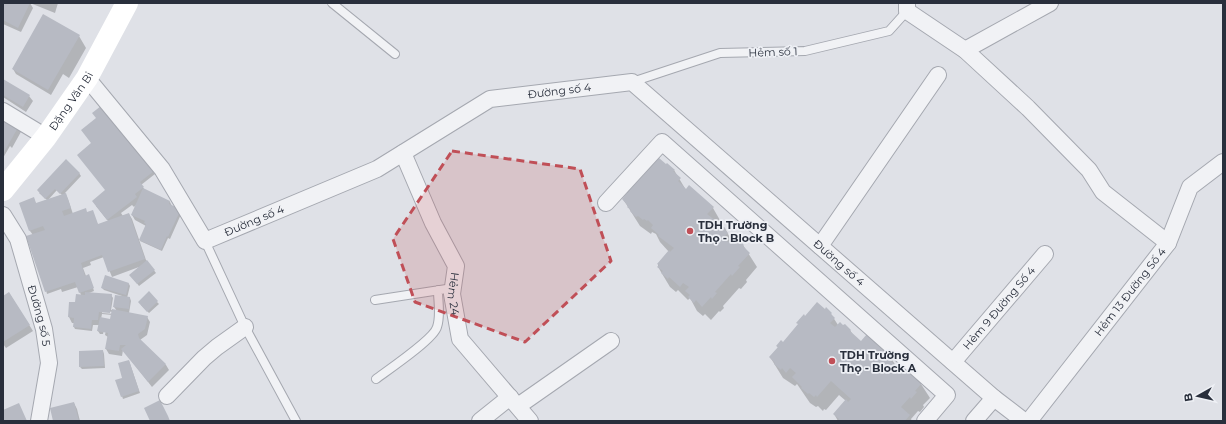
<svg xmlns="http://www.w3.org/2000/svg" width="1226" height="424" viewBox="0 0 1226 424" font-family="Montserrat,sans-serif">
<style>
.shadow{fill:#0003;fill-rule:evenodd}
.building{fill:#b7bac3}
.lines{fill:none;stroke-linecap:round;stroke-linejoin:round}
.lane-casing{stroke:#a5a8b0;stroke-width:10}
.street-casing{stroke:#a5a8b0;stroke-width:18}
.lane{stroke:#f1f2f5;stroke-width:8}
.street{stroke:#f1f2f5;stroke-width:16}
.secondary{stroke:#fff;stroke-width:22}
.marked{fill:#c04f57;fill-opacity:0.2;stroke:#c04f57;stroke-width:3;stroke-dasharray:8 5;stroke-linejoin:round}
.poi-dot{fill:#c04f57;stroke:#eef0f5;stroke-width:1.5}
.labels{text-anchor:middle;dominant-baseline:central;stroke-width:3.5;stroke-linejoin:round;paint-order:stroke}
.street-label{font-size:11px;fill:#292f3c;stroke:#eef0f5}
.poi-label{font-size:11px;font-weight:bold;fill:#292f3c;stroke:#eef0f5;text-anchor:start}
</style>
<rect width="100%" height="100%" fill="#dfe1e7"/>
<path class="shadow" d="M3 3H30L33 8 21 32 3 24Z
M30 3H58L55 13Z
M79 36 86 48 69 78 63 74 51 95 16 74 13 69Z
M3 80 29 96 33 101 26 112 3 97Z
M3 116 22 130 12 148 10 146 3 158Z
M124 138 155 174 141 185 145 190 170 202 172 206 182 212 170 239 168 238 162 251 140 241 146 226 135 220 132 215 136 205 134 207 132 205 121 213 123 216 129 214 132 219 146 260 156 273 139 286 132 277 139 267 112 277 104 257 90 262 91 265 83 268 86 276 90 278 94 291 89 293 111 295 113 298 111 310 117 311 114 307 122 296 104 290 102 288 129 284 130 286 127 298H130L131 301 129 313 147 317 150 322 147 335 140 340 166 365 169 370 152 387 123 350 122 356 109 354 106 349 108 337 105 335 108 320H111L112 315 102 314 101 319 106 320 103 334H100L98 331 99 325H93L92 331 75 329 74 327V323H72L69 317 70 303 77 304 81 295 78 287 62 292 61 289 47 294 33 235 30 231 34 199 36 204 47 200 39 193 79 173 81 176 65 193 68 199 73 214 87 213 92 211 98 225 108 221 96 206 106 191ZM57 190 62 195 48 200ZM102 311 115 312V314L102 313Z
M674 170 686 190 713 208 721 222 719 224 725 228 731 240 743 245 757 267 746 280 747 282 741 289 739 288 723 306 724 308 720 312 719 311 711 320 705 314 703 316 697 311 690 298 688 300 678 290 676 292 670 287 658 267V264L669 252 660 242 656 234 652 232 651 234 640 226 623 199 633 188Z
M9 293 33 331 6 348 3 344V297Z
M157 302 159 304 149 313 141 305Z
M826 309 831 314 838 325 850 330 853 335 861 342 890 356 897 368 921 384 930 398 923 405 924 407 920 412 918 411 911 419 912 421H838L834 414 846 401 839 395 826 410 824 409 823 411 818 406 816 407 810 403 797 384 795 386 783 378 770 357 778 348 777 346 783 343 805 317Z
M103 351 104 354 105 368 82 369 80 367Z
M129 361 140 393 123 399 122 396 124 378Z
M74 403 77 409 80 421H54Z"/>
<path class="building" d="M3 3H30L18 28 3 20Z
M43 14 80 35 48 90 12 69Z
M3 79 30 95 23 107 3 95Z
M101 106 124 136 129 132 154 171 140 182 144 187 135 194 137 197 107 220 92 201 105 190 77 155 91 143 81 130 96 118 92 113Z
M3 115 20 124 3 154Z
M659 158 666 164 667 163 675 170 673 171 681 178 678 181 686 189 689 185 714 207 707 214 725 228 724 229 728 233 723 238 728 242 733 237 737 241 738 239 744 245 743 246 750 253 738 266 740 267 732 276 731 274 715 292 717 293 712 299 711 297 702 307 696 300 694 303 688 297 690 295 685 291 689 287 683 283 680 287 669 277 668 279 661 273 663 271 657 267 659 265 657 264 669 250 670 252 674 248 658 236 659 235 651 228 653 225 648 220 647 221 644 219 643 220 638 216 636 217 630 211 631 210 627 207 628 206 622 199 627 193 626 191 632 185 633 186 646 172 645 170 650 164 652 165Z
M66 159 80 173 60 194 55 189 45 199 37 190Z
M143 188 170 201 169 204 181 209 168 237 167 236 161 250 139 240 146 224 144 223 145 221 131 215Z
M66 193 71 208 62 211 64 216 86 208 87 212 93 210 98 224 129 213 145 259 108 272 102 255 81 263 85 276 89 274 94 288 79 293 75 282 45 292 26 236 45 230 43 226 29 231 19 203 34 197 36 203Z
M147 260 155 270 137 284 129 275Z
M105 275 129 283 126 295 101 288Z
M149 291 158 301 147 312 138 302Z
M9 292 30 325 3 342V296Z
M85 292 112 294 110 313 99 312 98 320H92L91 329 73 327 74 318 68 317 69 302H75L76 294 85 295Z
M115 295 130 297 129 309 113 307Z
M817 302 825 309 826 307 832 313 831 314 835 318 830 323 835 327 840 322 843 325 845 324 851 330 850 331 861 341 867 334 891 356 888 359 897 367 900 363 922 383 915 391 917 392 911 399 910 397 901 407 910 415 905 421H838L839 419 833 414 846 399 848 402 851 399 831 381 817 397 816 395 814 397 809 393 808 394 801 388 802 387 792 377 796 373 790 368 786 373 782 368 781 370 774 364 775 363 769 357 778 347 776 346 781 340 783 342 798 324 796 323 804 314 805 316Z
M112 309 148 316 145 329 138 334 139 338 166 364 148 382 121 349 126 345H120L119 351 105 349 108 333 97 331 100 317 110 319Z
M103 350 104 366 79 367V351Z
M129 360 139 391 121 397 115 380 122 378 118 363Z
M160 400 168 416 170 421H150L144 408Z
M74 402 79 421H53L50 408Z
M19 403 27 421H3V410Z"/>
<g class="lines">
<defs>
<path id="lane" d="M332 3 395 54
M632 82 720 53 805 51 889 31 907 11
M205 241 245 327 296 421
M375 300 453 288
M376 379C388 370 434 339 437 327 441 316 438 302 438 290"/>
<g id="street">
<path d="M907 3V11L965 50 1028 108 1089 170 1103 192 1168 243"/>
<path d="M965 50 1050 3"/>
<path id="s1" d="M87 78 162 169 205 241 377 169 490 99 632 82 994 398 1024 421"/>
<path d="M3 111 46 137"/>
<path id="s2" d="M403 153 433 223 456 266 452 294 460 339 530 421"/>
<path d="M606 203 662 142 947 395 925 421"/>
<path id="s3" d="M3 215 18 239 44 329 49 363 39 421"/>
<path d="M820 246 938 75"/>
<path id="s4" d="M953 362 1045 254"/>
<path d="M167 396 204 358 217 347 245 327"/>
<path d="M518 406 611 341"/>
<path d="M480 421 510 397"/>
<path d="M974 421 994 398"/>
<path id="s5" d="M1029 421 1168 243 1190 187 1223 162"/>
</g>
</defs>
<use href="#lane" class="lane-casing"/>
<use href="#street" class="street-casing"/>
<use href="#lane" class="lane"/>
<use href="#street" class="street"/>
<path class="secondary" id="s6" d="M3 190 46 137 87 78 127 3"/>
</g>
<path class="marked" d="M452 151 580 169 611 261 525 342 415 302 393 239Z"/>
<g class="poi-dot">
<circle cx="690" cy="231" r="4"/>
<circle cx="832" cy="361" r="4"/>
</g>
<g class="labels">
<g class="street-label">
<text transform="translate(773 52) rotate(-2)">Hẻm số 1</text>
<text stroke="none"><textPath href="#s1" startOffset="591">Đường số 4</textPath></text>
<text stroke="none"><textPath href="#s6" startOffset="112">Đặng Văn Bi</textPath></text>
<text stroke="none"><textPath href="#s1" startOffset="255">Đường số 4</textPath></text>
<text stroke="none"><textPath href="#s1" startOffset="939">Đường số 4</textPath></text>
<text stroke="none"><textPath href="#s5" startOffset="164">Hẻm 13 Đường Số 4</textPath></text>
<text stroke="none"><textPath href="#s2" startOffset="153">Hẻm 24</textPath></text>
<text stroke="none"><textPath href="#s4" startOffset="71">Hẻm 9 Đường Số 4</textPath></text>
<text stroke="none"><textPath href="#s3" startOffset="108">Đường số 5</textPath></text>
</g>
<g class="poi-label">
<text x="698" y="225">TDH Trường<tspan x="698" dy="13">Thọ - Block B</tspan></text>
<text x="840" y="355">TDH Trường<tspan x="840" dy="13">Thọ - Block A</tspan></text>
</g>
</g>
<rect width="1226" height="424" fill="none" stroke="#292f3c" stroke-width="8"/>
<g transform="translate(1198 396) rotate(262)" stroke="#eef0f5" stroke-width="3" paint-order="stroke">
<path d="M0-3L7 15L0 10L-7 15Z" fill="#292f3c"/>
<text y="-6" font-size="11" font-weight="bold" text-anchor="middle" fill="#292f3c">B</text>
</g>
</svg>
